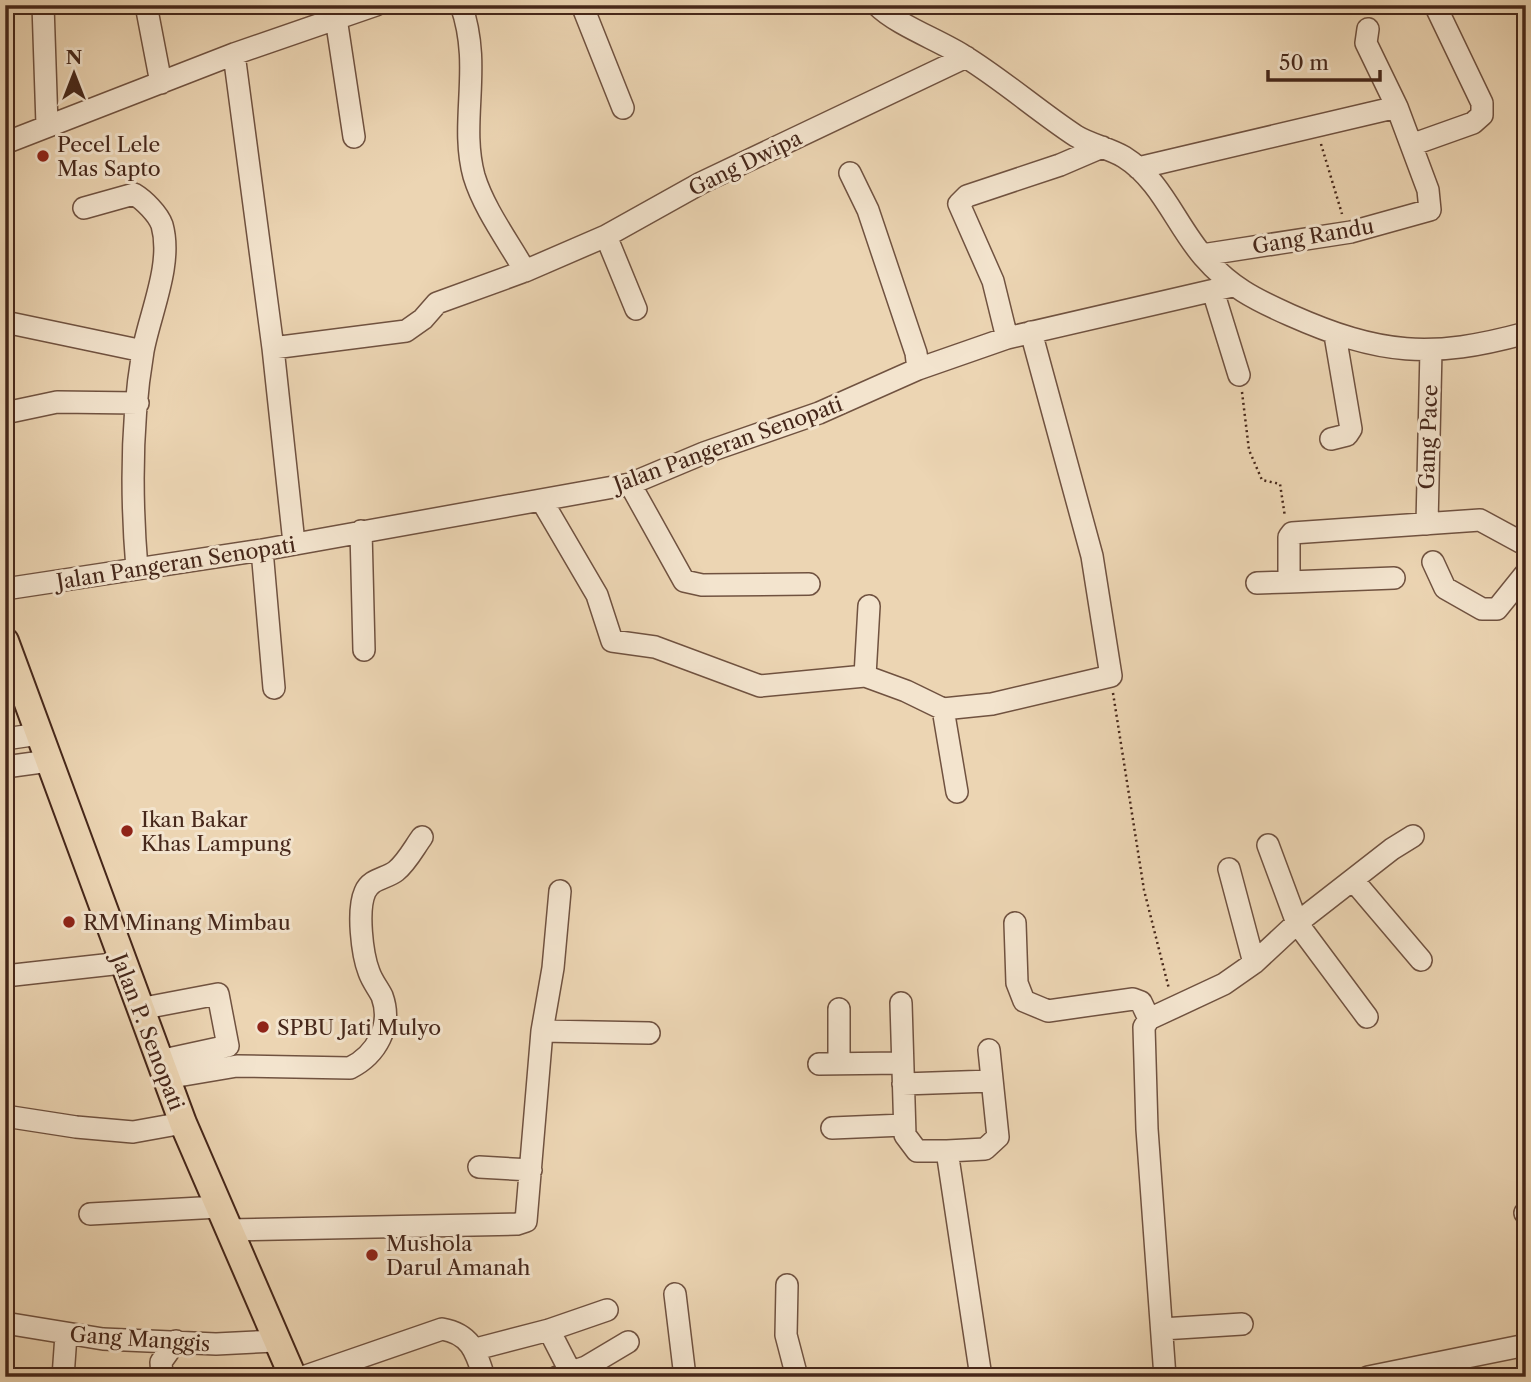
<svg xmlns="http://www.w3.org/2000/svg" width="1531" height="1382" viewBox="0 0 1531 1382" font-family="'Libre Caslon Text',serif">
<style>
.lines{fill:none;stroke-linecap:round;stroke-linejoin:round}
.minor-casing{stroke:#705240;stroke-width:24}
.major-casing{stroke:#46271a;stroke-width:30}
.path{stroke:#46271a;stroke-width:2.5;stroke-dasharray:2 3.5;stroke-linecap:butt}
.minor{stroke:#f3e4ce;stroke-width:21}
.major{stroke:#ecd5b3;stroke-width:26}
.poi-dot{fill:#8f2418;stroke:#f3e4ce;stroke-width:2.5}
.labels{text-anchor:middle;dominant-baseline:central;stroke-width:6;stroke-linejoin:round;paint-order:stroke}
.poi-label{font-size:21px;fill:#46271a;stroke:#f3e4ce;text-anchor:start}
.street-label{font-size:21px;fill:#46271a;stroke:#f3e4ce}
</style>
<rect width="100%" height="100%" fill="#ecd5b3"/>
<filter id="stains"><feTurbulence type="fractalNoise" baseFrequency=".00286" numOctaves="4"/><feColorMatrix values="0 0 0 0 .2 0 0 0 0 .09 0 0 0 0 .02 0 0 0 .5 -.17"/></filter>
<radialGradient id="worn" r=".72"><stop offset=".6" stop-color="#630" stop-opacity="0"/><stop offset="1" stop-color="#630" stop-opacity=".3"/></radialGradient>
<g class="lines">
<defs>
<path id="minor" d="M43 5 47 125
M146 5 161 83
M461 5C483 67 459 121 474 176 484 209 508 241 525 271
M582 5 623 108
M877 5C897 25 939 40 964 56 1003 80 1038 111 1076 136 1091 145 1109 148 1124 157 1161 180 1176 225 1203 256 1230 287 1254 299 1290 315 1380 355 1431 359 1526 333
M336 18 354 137
M1368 29 1366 43 1397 107
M234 54 273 348 294 543
M5 143 234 54 376 5
M1414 144 1473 123 1482 115V103L1435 5
M1138 168 1397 107 1428 190 1430 210 1351 232 1202 255
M850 173 868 210 916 353 918 369
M84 208 134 194C144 200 158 214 162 225 173 264 150 313 143 351 131 422 131 497 137 569
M606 236 636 309
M1213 291 1239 375
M5 322 143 351
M1007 338 993 281 959 204 967 196 1060 165 1102 147
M273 348 406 331 423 319 437 303 525 271 606 236 701 183 966 57
M5 413 57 402 138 403
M1331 439 1347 435 1351 429 1335 335
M630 484 684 581 702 585 809 584
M542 501 597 595 612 641 655 647 760 686 865 676 869 606
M1427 524 1431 350
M361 531 364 650
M262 550 274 688
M1433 562 1445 588 1482 609H1497L1526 573
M1289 582 1394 578
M1257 583 1289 582V537L1292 533 1480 520 1526 545
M5 589 262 550 630 484 704 453 819 413 918 369 1007 338 1232 286
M865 676 906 691 943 709 957 792
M943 709 992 704 1111 676 1092 556 1031 332
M5 739 39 734
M5 767 49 761
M1229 869 1254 963
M1353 880 1421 960
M1015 923 1017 983 1024 1001 1048 1011 1133 999 1141 1002 1149 1019
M5 976 122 963
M901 1003 905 1135 917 1151H947L981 1377
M139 1009 218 994 228 1046 159 1061
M839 1009V1063
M1367 1017 1297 923 1392 849 1413 836
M542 1031 649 1033
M819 1064 902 1063
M166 1078 237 1066 350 1068C376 1055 393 1026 382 996 378 988 372 981 369 972 362 954 357 910 365 892 371 878 386 879 396 871 407 862 414 848 422 837
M903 1084 991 1081
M5 1116 76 1127 133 1132 183 1123
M832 1128 904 1125
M947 1151 985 1149 998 1137 989 1050
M479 1167 531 1170
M1525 1213 1526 1214
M90 1214 219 1207
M228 1230 517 1224 526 1221 542 1031 553 968 560 891
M787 1285 786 1335 797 1377
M675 1294 685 1377
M5 1323 103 1339 216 1344 275 1341
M1162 1329 1242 1324
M549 1330 571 1373
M476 1349 549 1330 607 1310
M63 1377 66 1335
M162 1377 161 1362 176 1341
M303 1377 442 1329C471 1334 476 1352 484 1377
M557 1377 586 1367 628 1342
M1165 1377 1147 1129 1144 1027 1149 1019 1224 984 1254 963 1297 923 1268 845
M1368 1377 1526 1345"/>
<path id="major" d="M5 641 183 1123 293 1377"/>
</defs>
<use href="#minor" class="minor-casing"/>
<use href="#major" class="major-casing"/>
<path class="path" d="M1321 144 1342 214
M1242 392 1249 450 1262 480 1280 484 1285 517
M1113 693 1144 890 1169 989"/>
<use href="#minor" class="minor"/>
<use href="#major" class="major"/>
</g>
<g class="poi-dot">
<circle cx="43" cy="156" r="7"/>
<circle cx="127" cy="831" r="7"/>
<circle cx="69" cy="922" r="7"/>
<circle cx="263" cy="1027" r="7"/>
<circle cx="372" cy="1255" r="7"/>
</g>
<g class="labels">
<g class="poi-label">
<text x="57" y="144">Pecel Lele<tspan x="57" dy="24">Mas Sapto</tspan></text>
<text x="141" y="819">Ikan Bakar<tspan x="141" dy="24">Khas Lampung</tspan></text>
<text x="83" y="922">RM Minang Mimbau</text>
<text x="277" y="1027">SPBU Jati Mulyo</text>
<text x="386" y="1243">Mushola<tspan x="386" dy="24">Darul Amanah</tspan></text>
</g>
<g class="street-label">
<text transform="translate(745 163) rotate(-26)">Gang Dwipa</text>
<text transform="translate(1313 236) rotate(-10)">Gang Randu</text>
<text transform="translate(1428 437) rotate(-88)">Gang Pace</text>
<text transform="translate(728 444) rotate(-20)">Jalan Pangeran Senopati</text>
<text transform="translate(176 563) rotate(-9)">Jalan Pangeran Senopati</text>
<text transform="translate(148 1032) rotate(69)">Jalan P. Senopati</text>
<text transform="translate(140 1339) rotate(4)">Gang Manggis</text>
</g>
</g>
<rect width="1531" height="1382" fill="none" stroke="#ecd5b3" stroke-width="28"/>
<rect x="7" y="7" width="1517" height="1368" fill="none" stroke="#46271a" stroke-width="3.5"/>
<rect x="14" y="14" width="1503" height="1354" fill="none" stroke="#46271a" stroke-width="2"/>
<g transform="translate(74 74)" stroke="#f3e4ce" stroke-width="5" paint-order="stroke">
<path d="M0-5L12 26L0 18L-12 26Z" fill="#46271a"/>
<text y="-10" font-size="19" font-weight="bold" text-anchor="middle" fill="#46271a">N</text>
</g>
<path d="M1268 70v10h112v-10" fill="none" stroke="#46271a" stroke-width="3.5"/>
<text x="1279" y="70" font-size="21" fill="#46271a" stroke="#f3e4ce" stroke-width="5" paint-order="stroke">50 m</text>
<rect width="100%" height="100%" filter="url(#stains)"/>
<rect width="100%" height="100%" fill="url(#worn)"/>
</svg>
